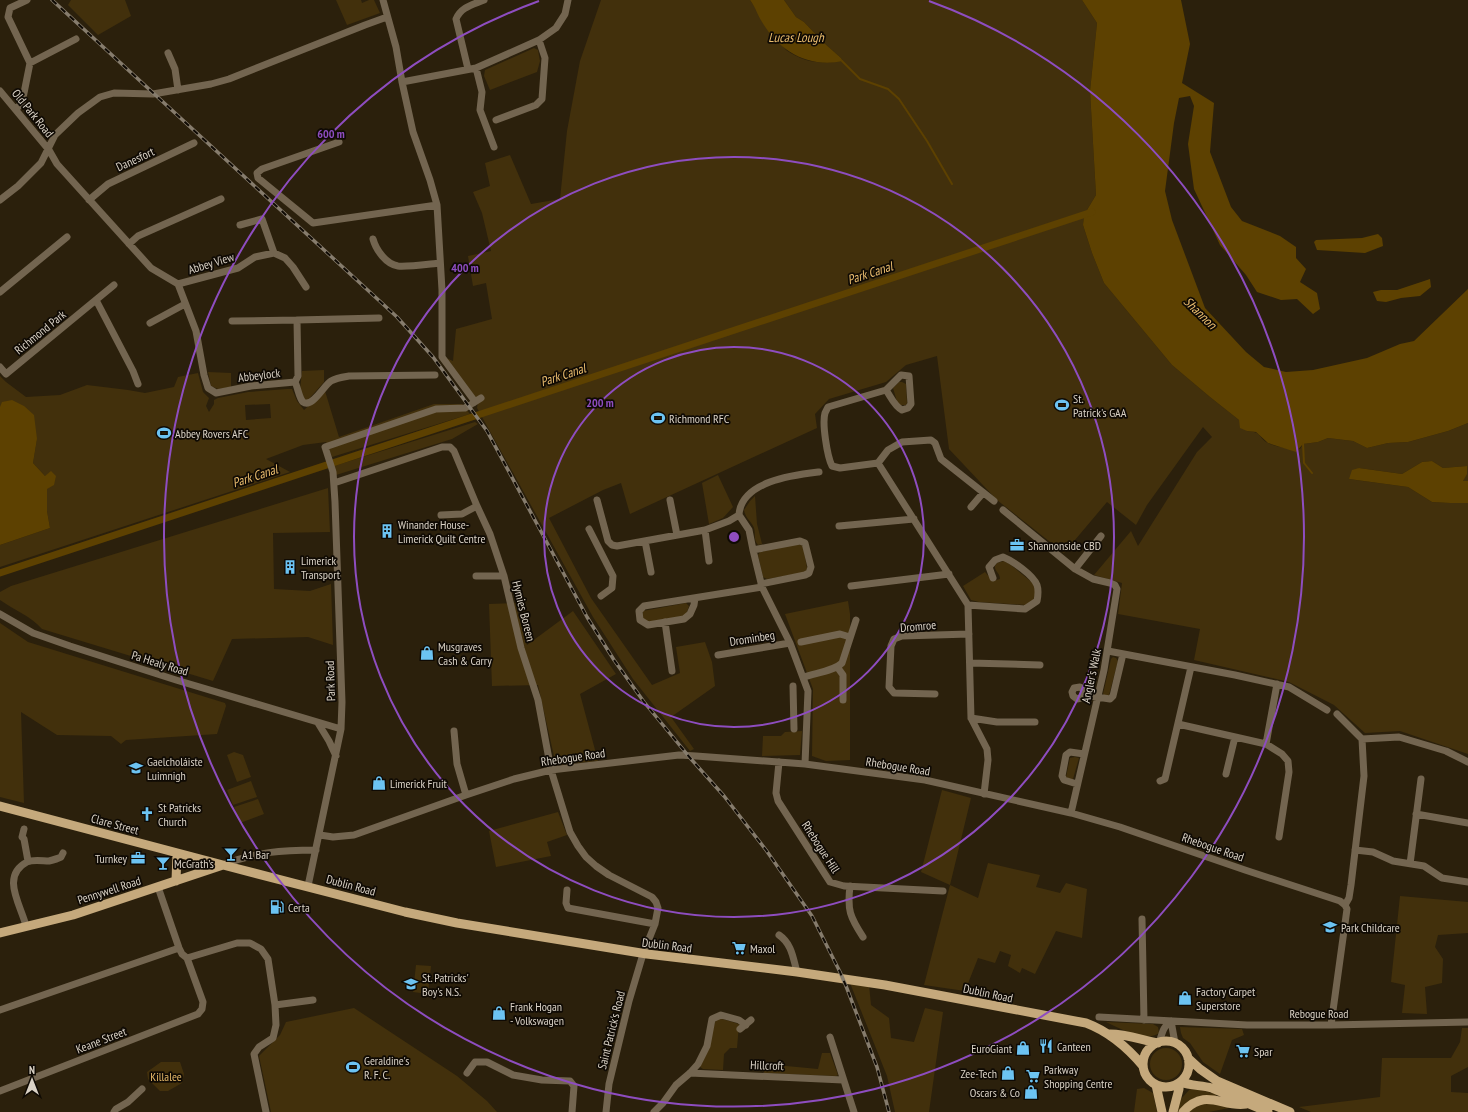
<svg xmlns="http://www.w3.org/2000/svg" width="1468" height="1112" viewBox="0 0 1468 1112" font-family="'PT Sans Narrow',sans-serif">
<style>
.green{fill:#42300c;fill-rule:evenodd}
.water{fill:#5d4101}
.lines{fill:none;stroke-linecap:round;stroke-linejoin:round}
.stream{stroke:#5d4101;stroke-width:2}
.canal{stroke:#5d4101;stroke-width:7}
.minor{stroke:#736550;stroke-width:7}
.major{stroke:#c5a97c;stroke-width:9}
.rail-casing{stroke:#867c6d;stroke-width:3.5}
.rail{stroke:#0f0a04;stroke-width:2;stroke-dasharray:6;stroke-linecap:butt}
.ring{fill:none;stroke:#8e4dc0;stroke-width:2}
.labels{text-anchor:middle;dominant-baseline:central;stroke-width:3.5;stroke-linejoin:round;paint-order:stroke}
.street-label{font-size:12px;fill:#dad2c6;stroke:#0f0a04}
.poi-label{font-size:12px;fill:#dad2c6;stroke:#0f0a04;text-anchor:start}
.park-label{font-size:12px;fill:#e5b868;stroke:#0f0a04}
.water-label{font-size:13px;font-style:italic;fill:#ecbe6f;stroke:#0f0a04}
.centre{fill:#8e4dc0;stroke:#0f0a04;stroke-width:2}
.ring-label{font-size:12px;text-anchor:middle;font-weight:bold;fill:#8e4dc0;stroke:#0f0a04;stroke-width:3.5;stroke-linejoin:round;paint-order:stroke}
</style>
<rect width="100%" height="100%" fill="#2b200c"/>
<path class="green" d="M71 0H125L131 16 98 35 68 5Z
M336 0H361L362 3 369 0H374L380 13 347 25Z
M601 0H750L786 50C805 63 820 64 843 61L841 58 823 42 804 22 796 17 784 0H1082L1097 23 1090 91 1096 195 1084 215 1083 225 1092 253 1104 283 1172 365 1210 397 1239 420 1247 431C1263 432 1257 437 1268 443 1277 448 1290 448 1300 449L1303 444 1318 442 1328 438 1353 441 1367 448 1388 443 1408 442 1448 431 1468 423V481H1463L1467 466 1443 468 1432 461 1422 462 1402 474 1359 468 1349 479 1408 487 1432 502 1450 503H1468V754L1400 731 1365 733 1334 705 1289 682 1194 660 1200 629 1118 614 1122 583 1094 575 1131 531 1138 546 1197 452 1212 437 1203 427 1147 505 1136 525 1107 502 1064 553 997 500 949 449 937 356 906 365 886 382 829 399 815 414 817 428 630 514 621 483 603 490 549 518 591 598 652 685 680 673 676 647 705 642 712 662 715 686 671 717 694 749 690 751 633 679 593 617 477 408 478 402 446 358 453 361 456 329 492 319 486 283 473 286 468 256 491 251 482 213 473 192 490 186 485 163 510 155 531 204 560 199 567 131 580 61Z
M534 48 538 50 540 61 537 72 490 90 484 76 485 70Z
M324 370V382L308 400H305L300 390 302 371Z
M208 372 231 373V387L218 389 211 386Z
M198 373 203 392 209 398 206 406 209 412 214 404V400L218 398 248 392 287 389H292L297 401 304 410 325 391 339 437 434 404H462L470 414 332 457 326 442 303 445 266 459 290 472 0 567V545L50 528 47 511V489L45 476 33 463 37 439 0 407V376L6 382 26 397 60 395 87 385 128 390 145 393 174 387 178 377ZM270 404 271 418 246 420 245 405Z
M899 382H902L906 384 907 403 906 405H898L893 388Z
M475 422 478 424 452 439 336 475 334 466Z
M718 475 733 507 723 518 709 524 702 483Z
M328 488 330 532 273 533 274 589 310 591 331 584 333 645 308 637 232 639 213 681 42 629C31 616 14 610 0 600V592L11 586Z
M755 496 757 524 762 544 758 545C753 539 756 535 754 528 752 522 745 518 744 510L750 501Z
M798 544 803 546 807 568 806 572 767 579 763 577 758 555 760 552Z
M1004 561 1011 565 1034 584 1036 593 1033 600 1026 605 979 602 971 600 963 586 985 572 993 581 1000 579C1000 573 994 571 995 566L997 563Z
M848 601 850 614V760L826 761 812 756 813 689 785 614Z
M515 603 527 645 573 611 616 674 580 694 598 761 556 765 538 685 492 686 489 604Z
M686 603 689 606 687 612 684 616 647 622 642 619 643 611Z
M0 623 28 642 225 703 226 706 217 734 126 740 121 744 111 736 57 735 21 712 24 803 0 797Z
M1113 657 1116 658 1118 661 1109 695 1105 696 1103 694 1111 659Z
M802 731 800 755 762 756 763 736H781L785 732Z
M234 752 243 755 251 777 237 782 227 755Z
M1075 757 1079 758 1073 779H1069L1066 777 1070 758Z
M251 781 257 797 233 805 227 790Z
M942 790 971 798 950 885 978 898 988 863 1040 875 1036 887 1060 893 1066 883 1087 889 1082 938 1056 931 1035 974 1022 968 1020 973 1008 966 1011 955 1000 951 995 963 978 958 965 991 924 985 950 885 921 872Z
M258 799 264 814 240 823 234 807Z
M558 812 567 835 547 842 551 856 496 867 489 831Z
M1400 896 1468 902V933L1438 935 1435 947 1443 959 1442 983 1425 987 1427 1014 1402 1013 1405 985 1391 982Z
M416 965 431 966 428 994 413 992Z
M850 983 869 985 871 1005 889 1018 891 1038 914 1042 925 1008 943 1012 929 1112H895L887 1076Z
M354 1008 457 1076 487 1101 497 1112H271L259 1056 280 1035 286 1022Z
M719 1018 739 1024 737 1048H730L724 1054 723 1070 703 1069 700 1067 707 1052 715 1022Z
M1106 1022 1153 1024 1158 1027 1159 1033C1146 1043 1119 1028 1106 1022Z
M1180 1027 1242 1029 1244 1035 1232 1040 1220 1074 1203 1062 1190 1043 1183 1038 1181 1033Z
M1462 1028H1468V1067L1451 1076V1092L1468 1093V1112H1311L1299 1107 1380 1097 1382 1058H1451L1460 1042Z
M1150 1064a16 16 0 1 1 32 0a16 16 0 1 1-32 0Z
M822 1053H830L838 1075 836 1076 764 1073 765 1064 818 1069Z
M161 1062H180L184 1074 182 1083 168 1091H160L148 1079 147 1072Z
M1144 1088 1153 1093 1157 1112H1134L1137 1089Z
M1190 1089 1201 1090 1216 1094V1097L1179 1112H1176L1180 1100Z
M1214 1102 1234 1107 1209 1112H1187L1201 1104Z"/>
<path class="water" d="M750 0H784L796 17 804 22 823 42 841 58 843 61C808 68 780 52 762 22 757 14 756 8 750 0Z
M1082 0H1181L1190 44 1182 83 1214 103 1210 152 1231 207 1242 221 1280 236 1296 247V258L1306 269 1300 282 1317 293 1320 309 1313 314 1297 299 1281 300 1257 292 1246 275 1220 245 1194 189 1188 144 1194 106 1190 96 1179 98 1174 123 1165 191 1172 220 1205 308 1246 352 1264 367 1286 372 1313 370 1367 358 1400 344 1414 341 1468 289V423L1448 431 1408 442 1388 443 1367 448 1353 441 1328 438 1318 442 1303 444 1296 452 1268 443 1256 432 1247 431 1240 428 1239 420 1210 397 1172 365 1104 283 1092 253 1083 225 1084 215 1096 195 1090 91 1097 23Z
M1378 234 1382 238 1383 246 1365 253 1317 250 1314 242 1316 240 1362 238Z
M1430 279 1431 287 1420 296 1401 298 1386 302 1377 301 1373 292 1381 290H1397Z
M12 400 24 406 34 415 37 439 33 463 45 476 51 471 56 476 54 485 47 489V511L50 528 0 545V407L2 402Z
M1432 461 1443 468 1467 466V474L1463 481H1468V503H1450L1432 502 1408 487 1349 479 1352 470 1359 468 1402 474 1422 462Z"/>
<g class="lines">
<path class="stream" d="M842 61 860 79 888 89 899 99 927 141 952 184
M1303 443 1304 463 1312 473"/>
<path class="canal" d="M0 573 1092 212"/>
<path class="minor" d="M27 0 10 8 8 17 30 63
M383 0 396 47 402 82 413 132 430 180 437 205 442 290V357L473 399V403
M168 53 175 69 178 90
M476 68 482 92 480 110 494 147
M468 69 456 19C461 7 472 5 484 0
M402 82 476 68 539 40 556 28 565 14 568 0
M0 91 49 150 57 164 151 268 178 284
M16 109 22 103 30 63 76 39
M496 120 536 105 542 99 545 58 539 40
M339 142 262 169 257 173 258 178 313 223 437 205
M0 200 18 186 41 163 55 135 78 113 100 97 114 93 153 94 211 84 229 79 365 25 387 17
M89 200 108 184 194 143
M240 225 262 219 274 253
M373 239C376 250 386 264 398 266 407 267 429 264 440 263
M129 244 138 236 221 199
M178 284 196 331 204 375 208 388 216 393 251 386 295 382 298 376 297 320 232 321
M178 284 238 268 255 257 274 253 285 258 293 267 306 287
M0 292 67 237
M96 300 133 371 138 384
M297 320 379 318
M150 323 185 304
M0 367 6 374 114 285
M295 382C298 388 299 398 303 402 312 409 324 385 331 381 336 378 343 377 349 376L435 375
M886 390C891 397 894 406 902 410L908 408 911 404 909 376 901 375 886 390 828 407C827 409 826 411 825 413 822 423 827 456 832 466L840 468 878 463 888 450 902 442 931 440 935 443 941 459 994 501
M878 463 968 605 971 718 987 749 988 760 984 794
M334 483 442 447H450L454 451 477 506 490 534 504 576 521 648 538 700 551 770 570 832 578 846 586 857 596 866 609 875 652 897 656 902 658 908 655 924 643 954 629 1001 609 1084 606 1112
M597 500 608 541 612 545 617 546 705 530 729 521 739 515
M670 500 677 535
M971 507 983 493
M1003 510 1075 569 1093 579 1110 583 1115 585 1117 589 1104 670 1071 813
M441 515 462 514 477 506
M839 526 914 519
M589 529 613 576 612 588 601 596
M705 530 709 561
M645 541 651 572
M753 550 800 541 805 543 811 567 809 573 805 575 761 584
M1075 569 1101 536
M476 576H504
M851 586 949 574
M695 598 694 605 690 614 684 619 648 625 640 620 639 611 644 606 762 587
M968 605 1025 609 1037 601C1038 596 1039 591 1037 585 1033 575 1013 561 1003 557L995 560 989 567 993 578
M0 614 33 633 70 646 176 680 341 729
M665 622 672 671
M801 642 840 634 850 637
M1108 651 1235 675 1289 687 1327 710
M718 655 790 643
M970 663 1040 665
M838 668 843 675V700
M804 677C815 673 834 671 842 663L856 620
M793 686 794 729
M935 694 894 693 889 687 891 646 894 639 902 636 969 634
M1084 695 1083 689 1080 687 1074 688 1072 692 1073 696 1077 699 1081 698 1084 695 1110 699 1113 696 1123 654
M1337 714 1362 739
M971 718 997 722H1035
M318 723 329 741 336 756
M1178 724 1266 744 1282 754 1288 761 1289 772 1279 837
M454 731 457 764 466 795
M1266 744 1277 684
M779 762 776 793 778 801 830 882 844 886 943 891
M805 764 808 691 790 643 762 587 753 550 749 530 739 515C741 481 794 475 819 472
M1226 774 1235 737
M1160 781 1165 779 1191 667
M1077 784 1064 780 1062 776 1066 755 1070 752 1084 754
M1416 814 1468 823
M24 829 22 837 24 839 28 861
M320 835 333 837 354 835 466 795 514 779 551 770 679 755 696 756 805 764 925 780 1071 813 1120 827 1245 870 1340 901 1345 905 1347 909 1331 1025
M1355 850 1373 852 1393 861 1424 866 1442 878 1468 882
M1410 864 1421 779
M223 865C255 852 282 850 316 850
M308 886 341 729 342 702 335 502 333 472 325 447 436 409 465 408 481 398
M850 886C847 910 850 917 863 937
M567 890 566 903 568 908 655 924
M1345 905 1349 898 1351 885 1364 776 1362 739 1399 737 1446 751 1468 762
M1142 919 1144 1020
M26 926C21 905 0 876 27 862 33 859 43 861 49 861 53 860 57 859 61 857L63 853
M779 935C792 944 793 958 797 972
M187 958 237 943H250L261 949 268 959 275 1005 276 1025 273 1038 259 1047 254 1054 266 1112
M275 1005 313 1000
M0 1010 179 948
M1099 1017 1247 1025H1331L1468 1022
M740 1029 751 1020
M830 1037 854 1112
M1159 1043C1162 1034 1163 1026 1171 1021L1175 1043
M467 1073 475 1062H487L513 1075 542 1080 570 1081 574 1086 572 1112
M690 1073 843 1080
M0 1091 198 1014 202 1009 203 1002 187 958 182 954 179 948 158 887
M114 1112 116 1109 128 1102 142 1089
M654 1112 663 1103 676 1085 690 1073 698 1064 707 1046 712 1019 721 1015 739 1020 746 1025"/>
<path class="major" d="M0 806 223 865 405 912 457 923 647 954 797 972 885 985 1086 1023C1110 1032 1127 1047 1143 1066
M176 881 177 853
M0 933 73 915 223 865
M1110 1034C1126 1034 1142 1040 1158 1043
M1143 1064a23 23 0 1 1 46 0a23 23 0 1 1-46 0Z
M1188 1058 1200 1069 1217 1081 1290 1112
M1181 1082C1191 1086 1201 1085 1212 1088L1268 1112
M1156 1085 1162 1112
M1173 1112 1179 1089V1084
M1183 1112C1206 1087 1222 1108 1246 1104"/>
<defs>
<path id="rail" d="M52 0 397 317 433 357 487 431 587 617 614 660 644 702 691 759 724 796 766 850 812 916 840 972 846 986 877 1067 889 1112"/>
</defs>
<use href="#rail" class="rail-casing"/>
<use href="#rail" class="rail"/>
</g>
<g class="ring">
<circle cx="734" cy="537" r="190"/>
<circle cx="734" cy="537" r="380"/>
<path d="M929 1A570 570 0 1 1 539 1"/>
</g>
<defs>
<symbol id="stadium-bare" viewBox="-9 -9 18 18"><path d="M0-5a6.5 5 0 1 0 0 10a6.5 5 0 1 0 0-10ZM-3.5-1.8h7v3.6h-7Z" fill="#6cc3f2" stroke="#0f0a04" stroke-width="2.5" paint-order="stroke"/></symbol>
<symbol id="building-bare" viewBox="-9 -9 18 18"><path d="M-4-6H4V6H1V3H-1V6H-4ZM-2.5-4.3h1.7v1.8h-1.7ZM.8-4.3h1.7v1.8H.8ZM-2.5-1h1.7V.8h-1.7ZM.8-1h1.7V.8H.8Z" fill="#6cc3f2" stroke="#0f0a04" stroke-width="2.5" paint-order="stroke"/></symbol>
<symbol id="office-bare" viewBox="-9 -9 18 18"><path d="M-6-3h4V-5.5h4V-3h4V5H-6ZM-1-4.5V-3h2v-1.5ZM-6 0V1H6V0Z" fill="#6cc3f2" stroke="#0f0a04" stroke-width="2.5" paint-order="stroke"/></symbol>
<symbol id="shop-bare" viewBox="-9 -9 18 18"><path d="M-5-2.5h2.3a2.7 3.5 0 0 1 5.4 0H5L5.5 6h-11ZM-1.5-2.5h3a1.5 2.3 0 0 0-3 0Z" fill="#6cc3f2" stroke="#0f0a04" stroke-width="2.5" paint-order="stroke"/></symbol>
<symbol id="school-bare" viewBox="-9 -9 18 18"><path d="M0-5L7-2L0 1L-7-2ZM-4 1L0 2.5L4 1V4Q0 6-4 4Z" fill="#6cc3f2" stroke="#0f0a04" stroke-width="2.5" paint-order="stroke"/></symbol>
<symbol id="church-bare" viewBox="-9 -9 18 18"><path d="M-1.2-6h2.4v3.5h3.3v2.4h-3.3V6h-2.4V-.1h-3.3v-2.4h3.3Z" fill="#6cc3f2" stroke="#0f0a04" stroke-width="2.5" paint-order="stroke"/></symbol>
<symbol id="bar-bare" viewBox="-9 -9 18 18"><path d="M-6-5H6L.8 .8V4.5H3.5V6h-7V4.5H-.8V.8Z" fill="#6cc3f2" stroke="#0f0a04" stroke-width="2.5" paint-order="stroke"/></symbol>
<symbol id="fuel-bare" viewBox="-9 -9 18 18"><path d="M-5.5-6h7V0h2V4h1.3V-2.5L3-4.5l.8-.8L6-3V5H2.5V1h-1V6h-7ZM-4.2-4.7v3.2H.2V-4.7Z" fill="#6cc3f2" stroke="#0f0a04" stroke-width="2.5" paint-order="stroke"/></symbol>
<symbol id="supermarket-bare" viewBox="-9 -9 18 18"><path d="M-6-5.5h2.5l.6 2H6L4.5 2H-2.5L-4.4-4H-6ZM-1.5 3.2a1.3 1.3 0 1 0 .1 0ZM3 3.2a1.3 1.3 0 1 0 .1 0Z" fill="#6cc3f2" stroke="#0f0a04" stroke-width="2.5" paint-order="stroke"/></symbol>
<symbol id="restaurant-bare" viewBox="-9 -9 18 18"><path d="M-5-6h1v4h1v-4h1v4h1v-4h1v5L-1.5 .5V6h-2V.5L-5-1ZM5-6V6H3V1.5H1.5Q1.5-4 5-6Z" fill="#6cc3f2" stroke="#0f0a04" stroke-width="2.5" paint-order="stroke"/></symbol>
</defs>
<g fill-rule="evenodd">
<use href="#stadium-bare" x="1052" y="395" width="20" height="20"/>
<use href="#stadium-bare" x="648" y="408" width="20" height="20"/>
<use href="#stadium-bare" x="154" y="423" width="20" height="20"/>
<use href="#building-bare" x="377" y="521" width="20" height="20"/>
<use href="#office-bare" x="1007" y="535" width="20" height="20"/>
<use href="#building-bare" x="280" y="557" width="20" height="20"/>
<use href="#shop-bare" x="417" y="643" width="20" height="20"/>
<use href="#school-bare" x="126" y="758" width="20" height="20"/>
<use href="#shop-bare" x="369" y="773" width="20" height="20"/>
<use href="#church-bare" x="137" y="804" width="20" height="20"/>
<use href="#bar-bare" x="221" y="844" width="20" height="20"/>
<use href="#office-bare" x="128" y="848" width="20" height="20"/>
<use href="#bar-bare" x="153" y="853" width="20" height="20"/>
<use href="#fuel-bare" x="267" y="897" width="20" height="20"/>
<use href="#school-bare" x="1320" y="917" width="20" height="20"/>
<use href="#supermarket-bare" x="729" y="938" width="20" height="20"/>
<use href="#school-bare" x="401" y="974" width="20" height="20"/>
<use href="#shop-bare" x="1175" y="988" width="20" height="20"/>
<use href="#shop-bare" x="489" y="1003" width="20" height="20"/>
<use href="#restaurant-bare" x="1036" y="1036" width="20" height="20"/>
<use href="#shop-bare" x="1013" y="1038" width="20" height="20"/>
<use href="#supermarket-bare" x="1233" y="1041" width="20" height="20"/>
<use href="#stadium-bare" x="343" y="1057" width="20" height="20"/>
<use href="#shop-bare" x="998" y="1063" width="20" height="20"/>
<use href="#supermarket-bare" x="1023" y="1066" width="20" height="20"/>
<use href="#shop-bare" x="1021" y="1082" width="20" height="20"/>
</g>
<g class="labels">
<g class="street-label">
<text transform="translate(33 113) rotate(51)">Old Park Road</text>
<text transform="translate(135 159) rotate(-25)">Danesfort</text>
<text transform="translate(211 263) rotate(-17)">Abbey View</text>
<text transform="translate(40 332) rotate(-39)">Richmond Park</text>
<text transform="translate(259 375) rotate(-7)">Abbeylock</text>
<text transform="translate(524 611) rotate(76)">Hymies Boreen</text>
<text transform="translate(918 626) rotate(-5)">Dromroe</text>
<text transform="translate(752 638) rotate(-9)">Drominbeg</text>
<text transform="translate(160 663) rotate(17)">Pa Healy Road</text>
<text transform="translate(1091 676) rotate(-78)">Angler's Walk</text>
<text transform="translate(330 681) rotate(-92)">Park Road</text>
<text transform="translate(573 757) rotate(-8)">Rhebogue Road</text>
<text transform="translate(898 766) rotate(9)">Rhebogue Road</text>
<text transform="translate(115 824) rotate(15)">Clare Street</text>
<text transform="translate(821 847) rotate(57)">Rhebogue Hill</text>
<text transform="translate(1213 847) rotate(19)">Rhebogue Road</text>
<text transform="translate(351 885) rotate(15)">Dublin Road</text>
<text transform="translate(109 890) rotate(-18)">Pennywell Road</text>
<text transform="translate(667 945) rotate(7)">Dublin Road</text>
<text transform="translate(988 993) rotate(12)">Dublin Road</text>
<text x="1319" y="1013">Rebogue Road</text>
<text transform="translate(611 1030) rotate(-76)">Saint Patrick's Road</text>
<text transform="translate(101 1040) rotate(-21)">Keane Street</text>
<text transform="translate(767 1065) rotate(2)">Hillcroft</text>
</g>
<g class="poi-label">
<text x="1073" y="398">St.<tspan x="1073" dy="14">Patrick's GAA</tspan></text>
<text x="669" y="418">Richmond RFC</text>
<text x="175" y="433">Abbey Rovers AFC</text>
<text x="398" y="524">Winander House-<tspan x="398" dy="14">Limerick Quilt Centre</tspan></text>
<text x="1028" y="545">Shannonside CBD</text>
<text x="301" y="560">Limerick<tspan x="301" dy="14">Transport</tspan></text>
<text x="438" y="646">Musgraves<tspan x="438" dy="14">Cash &amp; Carry</tspan></text>
<text x="147" y="761">Gaelcholáiste<tspan x="147" dy="14">Luimnigh</tspan></text>
<text x="390" y="783">Limerick Fruit</text>
<text x="158" y="807">St Patricks<tspan x="158" dy="14">Church</tspan></text>
<text x="242" y="854">A1 Bar</text>
<text x="127" y="858" text-anchor="end">Turnkey</text>
<text x="174" y="863">McGrath’s</text>
<text x="288" y="907">Certa</text>
<text x="1341" y="927">Park Childcare</text>
<text x="750" y="948">Maxol</text>
<text x="422" y="977">St. Patricks'<tspan x="422" dy="14">Boy's N.S.</tspan></text>
<text x="1196" y="991">Factory Carpet<tspan x="1196" dy="14">Superstore</tspan></text>
<text x="510" y="1006">Frank Hogan<tspan x="510" dy="14">- Volkswagen</tspan></text>
<text x="1057" y="1046">Canteen</text>
<text x="1012" y="1048" text-anchor="end">EuroGiant</text>
<text x="1254" y="1051">Spar</text>
<text x="364" y="1060">Geraldine's<tspan x="364" dy="14">R. F. C.</tspan></text>
<text x="1044" y="1069">Parkway<tspan x="1044" dy="14">Shopping Centre</tspan></text>
<text x="997" y="1073" text-anchor="end">Zee-Tech</text>
<text x="1020" y="1092" text-anchor="end">Oscars &amp; Co</text>
</g>
<g class="park-label">
<text x="166" y="1076">Killalee</text>
</g>
<g class="water-label">
<text x="796" y="37">Lucas Lough</text>
<text transform="translate(870 273) rotate(-18)">Park Canal</text>
<text transform="translate(1200 313) rotate(44)">Shannon</text>
<text transform="translate(563 375) rotate(-18)">Park Canal</text>
<text transform="translate(255 476) rotate(-18)">Park Canal</text>
</g>
</g>
<circle cx="734" cy="537" r="6" class="centre"/>
<g class="ring-label">
<text x="331" y="138">600 m</text>
<text x="465" y="272">400 m</text>
<text x="600" y="407">200 m</text>
</g>
<g transform="translate(32 1080)" stroke="#0f0a04" stroke-width="3" paint-order="stroke">
<path d="M0-3L7 15L0 10L-7 15Z" fill="#dad2c6"/>
<text y="-6" font-size="11" font-weight="bold" text-anchor="middle" fill="#dad2c6">N</text>
</g>
</svg>
